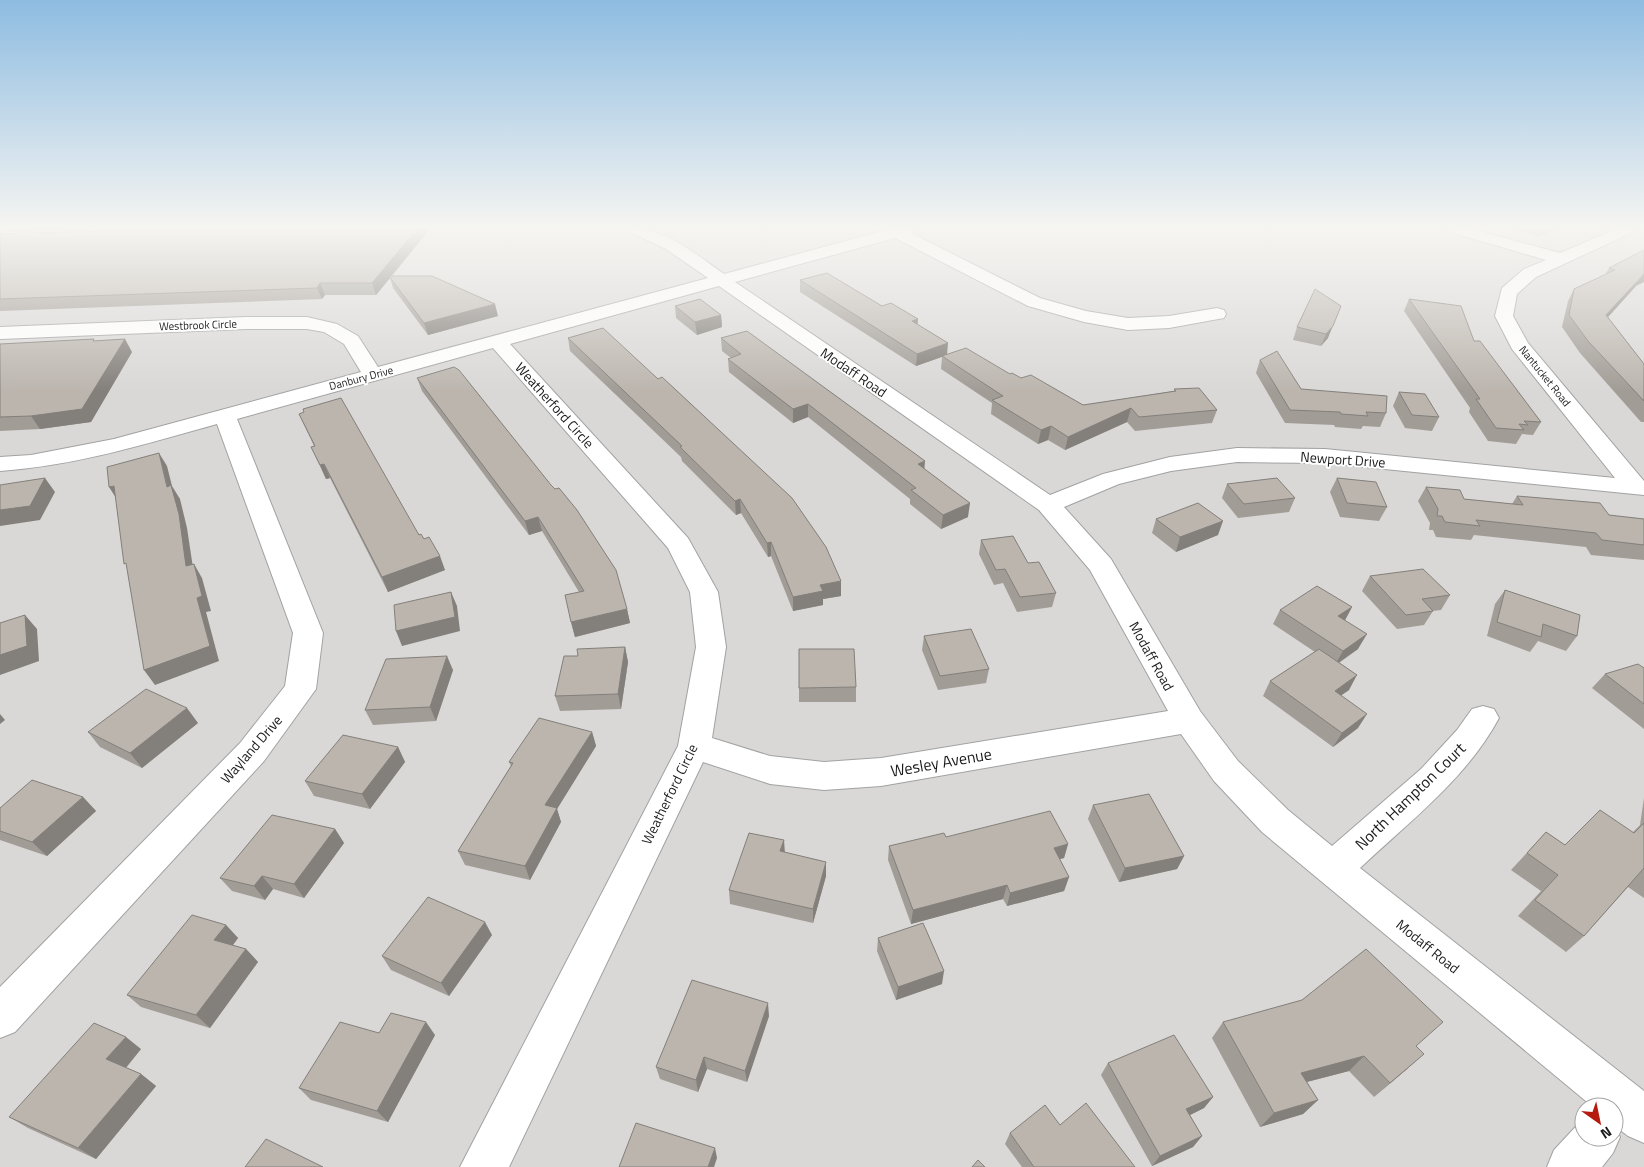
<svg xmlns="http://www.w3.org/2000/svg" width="1644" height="1167" viewBox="0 0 1644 1167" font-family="'Titillium Web',sans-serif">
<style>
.residential{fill:#d9d8d7;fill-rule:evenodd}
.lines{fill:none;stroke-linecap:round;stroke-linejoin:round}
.minor-casing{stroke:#a2a2a2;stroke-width:2}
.minor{fill:#fff;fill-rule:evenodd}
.wall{fill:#a19c96}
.shaded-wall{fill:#837f7a}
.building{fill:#bbb5ae;stroke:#837f7a}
.labels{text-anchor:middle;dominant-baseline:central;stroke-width:4;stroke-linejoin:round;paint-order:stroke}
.far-street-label{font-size:11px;fill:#1b1b1b;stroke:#fff}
.street-label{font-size:14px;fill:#1b1b1b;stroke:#fff}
.near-street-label{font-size:16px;fill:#1b1b1b;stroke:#fff}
</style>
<rect width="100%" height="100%" fill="#ebe9e1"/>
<path class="residential" d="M0 229H1644V1167H0ZM1584 1107H1614V1137H1584Z"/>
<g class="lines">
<defs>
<path id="minor" d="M627 229C664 226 695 254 724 274L890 229H917L911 233 1040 298 1086 311 1128 318 1169 316 1217 308 1224 310 1226 314 1224 318 1169 328 1128 330 1084 322 1028 306 895 238 735 282 1050 495 1103 474 1170 457 1237 448 1325 449 1615 478 1512 349 1495 316 1502 288 1524 269 1546 260 1450 232 1447 229H1471L1560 253 1616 229H1636L1633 232 1536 277 1517 294 1513 316 1528 343 1644 481V495L1325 463 1237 462 1171 471 1119 484 1064 507 1111 559 1200 711 1238 761 1288 810 1332 846 1421 769 1457 730 1472 709 1483 706 1494 709 1499 718C1467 778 1409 822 1360 868L1644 1091V1143L1628 1136 1615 1126 1620 1137 1613 1153 1602 1167H1547L1554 1150 1581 1121 1584 1119V1137H1614V1107H1593L1262 832 1214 781 1181 734 881 786 824 790 770 784 703 762 509 1167H460L678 746 696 647 690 592 668 548 493 348 237 419 323 633 316 689 264 761 15 1032 0 1038V987L240 743 285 686 293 633 217 424C146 444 74 466 0 471V457L31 455 114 439 361 372 344 344 324 332 307 329H246L0 339V327L246 317H307L337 324 358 336 378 367 708 278 666 249 630 232ZM719 286 1039 510 1090 570 1168 711 881 758 824 762 770 756 712 738 726 647 718 592 688 538 510 344Z"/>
</defs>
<use href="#minor" class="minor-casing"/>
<use href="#minor" class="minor"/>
</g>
<path class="wall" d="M4 229H114L6 232Z
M430 229 392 276 498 316 428 335 393 288 390 278 376 295H325L322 299 0 311V234Z
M1512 229H1555L1538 236Z
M1644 250 1636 286 1608 317 1644 364V422H1641L1580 353 1562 327 1568 301 1574 289 1605 275 1609 268Z
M800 280 882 306 918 325 947 355 1021 378 1083 405 1174 391V389L1217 410 1212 423 1135 431 1127 422 1065 450 1048 440 1038 444 991 414 992 403 941 369 942 357 916 366 800 292Z
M1315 289 1328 338 1321 346 1293 340 1297 327Z
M1409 299 1474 341 1541 422 1533 435 1522 434 1516 444 1488 441 1469 412 1470 408 1404 311Z
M675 306 721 315 722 327 697 335 676 318Z
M603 328 841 596 823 599V605L793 611 771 556 768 557 741 513 736 515 682 461 681 457 570 351 568 338Z
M721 338 925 469 968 517 941 529 910 504V499L808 417 793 423 729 372 728 359 731 358 722 351Z
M95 341 132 352 91 422 40 429 0 431V344Z
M1260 360 1301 389 1386 413 1380 427 1363 426 1361 429 1335 427 1334 425 1285 423 1256 373Z
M417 378 627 609 630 623 575 637 571 622 579 592 542 531 529 535 422 391Z
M1399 392 1439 417 1432 431 1405 428 1393 406Z
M299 414 424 539 445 570 388 592 330 478 326 479 311 447 314 446Z
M1337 478 1387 507 1379 521 1340 517 1330 492Z
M1227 484 1295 498 1289 512 1238 518 1222 498Z
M1426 487 1464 499 1512 504 1517 496 1609 515 1644 519V560L1591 555 1586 547 1474 535 1471 540 1436 537 1433 530H1429L1430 523 1418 501Z
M1156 519 1218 535 1176 552 1152 533Z
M981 540 1056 593 1052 607 1017 612 1003 583 994 585 979 554Z
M1370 576 1450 595 1441 610 1433 611 1424 625 1397 629 1362 591Z
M1505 590 1577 636 1566 651 1538 641 1530 652 1487 636 1495 604Z
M1352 607 1345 620 1358 649 1339 663 1349 690 1341 695 1358 728 1333 747 1263 696 1270 681 1315 652 1273 624 1280 610Z
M924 636 989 669 986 683 938 690 922 650Z
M625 647 628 662 621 709 560 711 555 696 578 656Z
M1644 668V729L1592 688 1605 674Z
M453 670 436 721 373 725 365 710Z
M856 687V702H799V688Z
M198 723 142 768 100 747 88 732Z
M592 732 596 746 557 809 561 822 530 880 465 865 458 851 511 766 509 762Z
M398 747 405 762 370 809 314 796 305 781Z
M83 797 96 811 47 856 0 840V808Z
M1644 798V898L1628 887 1584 936 1566 952 1518 916 1541 891 1511 870 1546 832 1565 845 1633 832 1640 825Z
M1093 805 1184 856 1177 869 1119 882 1088 819Z
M335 829 344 843 304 898 273 889 265 900 232 891 220 878Z
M946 837 1068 844 1064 858 1059 859 1069 877 1064 891 1007 906 1003 899 911 924 888 860 889 846Z
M784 840V852L826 862V876L813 923 730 904 729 890Z
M226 925 238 938 233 945 246 949 258 962 210 1028 141 1007 127 995Z
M492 935 449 996 391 970 382 956Z
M878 938 942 984 896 1000 877 951Z
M769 1016 747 1082 707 1069 698 1092 660 1079 656 1067Z
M1223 1022 1416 1046 1407 1069 1374 1097 1349 1071 1307 1082 1318 1100 1303 1114 1260 1127 1212 1038Z
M379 1033 435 1035 388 1122 311 1100 299 1088Z
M141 1049 126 1068 141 1074 156 1086 96 1159 28 1128 9 1117Z
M1108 1063 1213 1097 1204 1108 1190 1115 1202 1136 1193 1147 1152 1166 1101 1075Z
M1010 1133 1135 1167H1022L1005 1144Z"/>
<path class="shaded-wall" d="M417 229H430L390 277 389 276 390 278 376 295 372 283Z
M1542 229H1555L1538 236Z
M1644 274V282L1636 286 1599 327 1606 315Z
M320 283 325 295 322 299 317 288Z
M495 304 498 316 428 335 424 323Z
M1341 306 1328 338 1321 346 1326 334Z
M721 315 722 327 697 335 695 322Z
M918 319 917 332 912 321Z
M125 339 132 352 91 422 40 429 31 416Z
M948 343 947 355 916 366 917 354Z
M808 404V417L793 423V409Z
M1131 408 1127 422 1065 450 1068 437Z
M1051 426 1048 440 1038 444 1041 430Z
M159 453 167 466 172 486 180 499 187 528 195 581 186 566Z
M925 461 924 474 918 464Z
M324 464 330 478 326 479 320 465Z
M45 478 55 492 40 520 0 526V510Z
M114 486 118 501 109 487Z
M740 499 741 513 736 515 735 501Z
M970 503 968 517 941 529 943 515Z
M538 517 542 531 529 535 525 521Z
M1223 521 1218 535 1176 552 1180 537Z
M771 542V556L768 557 767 543Z
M440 556 445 570 388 592 382 577Z
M194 564 202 578 211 611 206 612 219 661 155 685 144 670 197 598Z
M841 581V596L823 599V605L793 611V597L820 585Z
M451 592 457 606 460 631 402 646 396 631Z
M1352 607 1344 622 1338 616Z
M627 609 630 623 575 637 571 622Z
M25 615 37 629 39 661 0 675V655Z
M1367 634 1358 649 1335 665 1343 651Z
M625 647 628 662 621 709 618 694Z
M447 656 453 670 436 721 430 707Z
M1357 675 1349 690 1326 706 1335 691Z
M187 708 198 723 142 768 130 753Z
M0 714 5 720 0 724Z
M1367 714 1358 728 1333 747 1342 733Z
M592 732 596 746 557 809 561 822 530 880 525 866 545 805Z
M398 747 405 762 370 809 362 794Z
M83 797 96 811 47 856 32 842Z
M335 829 344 843 304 898 294 884Z
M784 840 785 854 780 851Z
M1068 844 1064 858 1049 862 1054 848Z
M1184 856 1177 869 1119 882 1125 868Z
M826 862V876L813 923V909Z
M262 876 273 889 265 900 254 886Z
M1069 877 1064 891 1007 906 1010 893Z
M1007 885 1003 899 911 924 913 910Z
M485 922 492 935 449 996 441 983Z
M226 925 238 938 227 953 214 940Z
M246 949 258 962 210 1028 196 1015Z
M944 971 942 984 896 1000 898 987Z
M768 1003 769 1016 747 1082 745 1071Z
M426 1022 435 1035 388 1122 377 1111Z
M126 1037 141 1049 123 1071 106 1059Z
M1424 1054 1407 1069 1374 1097 1390 1083Z
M1364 1056 1349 1071 1287 1087 1301 1073Z
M704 1057 707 1069 698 1092 696 1080Z
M141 1074 156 1086 96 1159 78 1148Z
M1213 1097 1204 1108 1178 1121 1186 1109Z
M1318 1100 1303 1114 1260 1127 1274 1113Z
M1202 1136 1193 1147 1152 1166 1160 1156Z
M715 1148 717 1158 714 1167H708Z"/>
<path class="building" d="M178 229H417L372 283H320L317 288 0 299V234Z
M1644 250V274L1606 315 1644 364V401L1588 341 1569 315 1574 289 1615 270 1609 268Z
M827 273 882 306 891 303 918 319 912 321 948 343 917 354 800 280Z
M389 276H432L495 304 424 323Z
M1315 289 1341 306 1333 326 1326 334 1297 327Z
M700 299 721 315 695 322 675 306Z
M1409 299 1461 306 1474 341H1480L1541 422 1524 421 1528 425 1519 424 1524 430 1496 428 1476 399H1480Z
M603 328 658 379 662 377 792 498 826 547 841 581 820 585 823 591 793 597 771 542 767 543 740 499 735 501 680 447 682 446 568 338Z
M747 331 925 461 918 464 970 503 943 515 911 490 916 488 808 404 793 409 728 359 741 354 721 338Z
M94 339 93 341 125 339 82 409 31 416 0 417V344Z
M966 348 1010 374 1012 373 1021 378 1031 375 1083 405 1176 391 1174 389 1199 388 1217 410 1139 417 1131 408 1068 437 1051 426 1041 430 992 400 1003 396 942 356Z
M1277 351 1301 389 1387 396 1386 413 1366 412 1368 416 1341 414 1340 412 1290 410 1260 360Z
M454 367 459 370 551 485 555 489 559 488 577 510 616 570 627 609 571 622 565 595 584 591 538 517 525 521 417 378Z
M1399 392 1425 394 1439 417 1412 415Z
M341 398 419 535 421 534 424 539 429 537 440 556 382 577 324 464 320 465 311 447 315 446 299 414 304 412 303 409Z
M159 453 167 487 171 485 179 514 186 566 194 564 202 596 197 598 210 646 144 670 126 563 124 564 114 486 109 487 107 467Z
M45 478 30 506 0 510V485Z
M1277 478 1295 498 1244 504 1227 484Z
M1337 478 1376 482 1387 507 1347 503Z
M1426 487 1460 490 1464 499 1523 505 1517 496 1600 503 1609 515 1644 519V545L1602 540 1596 533 1476 520 1480 526 1445 522 1442 516H1437L1438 509Z
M1198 503 1223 521 1180 537 1156 519Z
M1013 536 1028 563 1039 562 1056 593 1020 597 1005 569 996 570 981 540Z
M1423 569 1450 595 1422 599 1433 611 1406 615 1370 576Z
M1317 586 1352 607 1338 616 1367 634 1343 651 1280 610Z
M1505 590 1580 615 1577 636 1543 624 1541 637 1497 622Z
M451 592 455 617 396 631 394 605Z
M25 615 27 646 0 655V623Z
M971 629 989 669 940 676 924 636Z
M625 647 618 694 555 696 564 656H578L577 649Z
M799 649H854L856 687 799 688Z
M1319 649 1357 675 1335 691 1367 714 1342 733 1270 681Z
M447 656 430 707 365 710 386 659Z
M1638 664 1644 668V704L1605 674Z
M146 689 187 708 130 753 88 732Z
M539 718 592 732 545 805 557 808 525 866 458 851 513 763 509 762Z
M343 735 398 747 362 794 305 781Z
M32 780 83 797 32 842 0 831V808Z
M1149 794 1184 856 1125 868 1093 805Z
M1600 810 1634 833 1644 823V868L1584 936 1535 900 1558 875 1527 853 1546 832 1565 845Z
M1050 811 1068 844 1054 848 1069 877 1010 893 1007 885 913 910 889 846 944 833 946 837Z
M272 815 335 829 294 884 262 876 254 886 220 878Z
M749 833 784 840 780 851 826 862 813 909 729 890Z
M428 897 485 922 441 983 382 956Z
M192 915 226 925 214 940 246 949 196 1015 127 995Z
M923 923 944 971 898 987 878 938Z
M1366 949 1443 1022 1416 1046 1424 1054 1390 1083 1364 1056 1301 1073 1318 1100 1274 1113 1223 1022 1302 1000Z
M692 980 768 1003 745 1071 704 1057 696 1080 656 1067Z
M391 1013 426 1022 377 1111 299 1088 340 1022 379 1033Z
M94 1023 126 1037 106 1059 141 1074 78 1148 9 1117Z
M1174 1035 1213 1097 1186 1109 1202 1136 1160 1156 1108 1063Z
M1086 1103 1135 1167H1034L1010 1133 1045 1105 1060 1125Z
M636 1123 715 1148 708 1167H619Z
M266 1139 323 1167H245Z
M978 1160 985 1167H972Z"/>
<linearGradient id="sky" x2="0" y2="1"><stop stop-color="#8dbce1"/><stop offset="0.58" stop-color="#f6f5f2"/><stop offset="1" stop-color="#f6f5f2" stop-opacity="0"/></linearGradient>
<rect width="1644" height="392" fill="url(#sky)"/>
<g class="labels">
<g class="far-street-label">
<text transform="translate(198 325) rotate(-2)">Westbrook Circle</text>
<text transform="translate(1545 376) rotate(51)">Nantucket Road</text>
<text transform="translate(361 378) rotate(-15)">Danbury Drive</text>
</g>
<g class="street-label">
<text transform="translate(854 372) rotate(34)">Modaff Road</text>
<text transform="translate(555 405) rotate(48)">Weatherford Circle</text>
<text transform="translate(1343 459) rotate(4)">Newport Drive</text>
<text transform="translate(1152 656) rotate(61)">Modaff Road</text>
<text transform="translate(251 749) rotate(-49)">Wayland Drive</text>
<text transform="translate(669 794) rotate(-64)">Weatherford Circle</text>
<text transform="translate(1428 946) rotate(39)">Modaff Road</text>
</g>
<g class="near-street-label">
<text transform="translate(941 762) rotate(-10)">Wesley Avenue</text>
<text transform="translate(1410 796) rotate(-44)">North Hampton Court</text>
</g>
</g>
<g transform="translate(1599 1122) rotate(147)"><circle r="24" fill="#ffffff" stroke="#a4a4a4"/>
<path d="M0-4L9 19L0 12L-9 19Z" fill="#b61b0f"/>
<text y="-8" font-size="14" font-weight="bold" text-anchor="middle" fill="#1b1b1b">N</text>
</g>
</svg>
